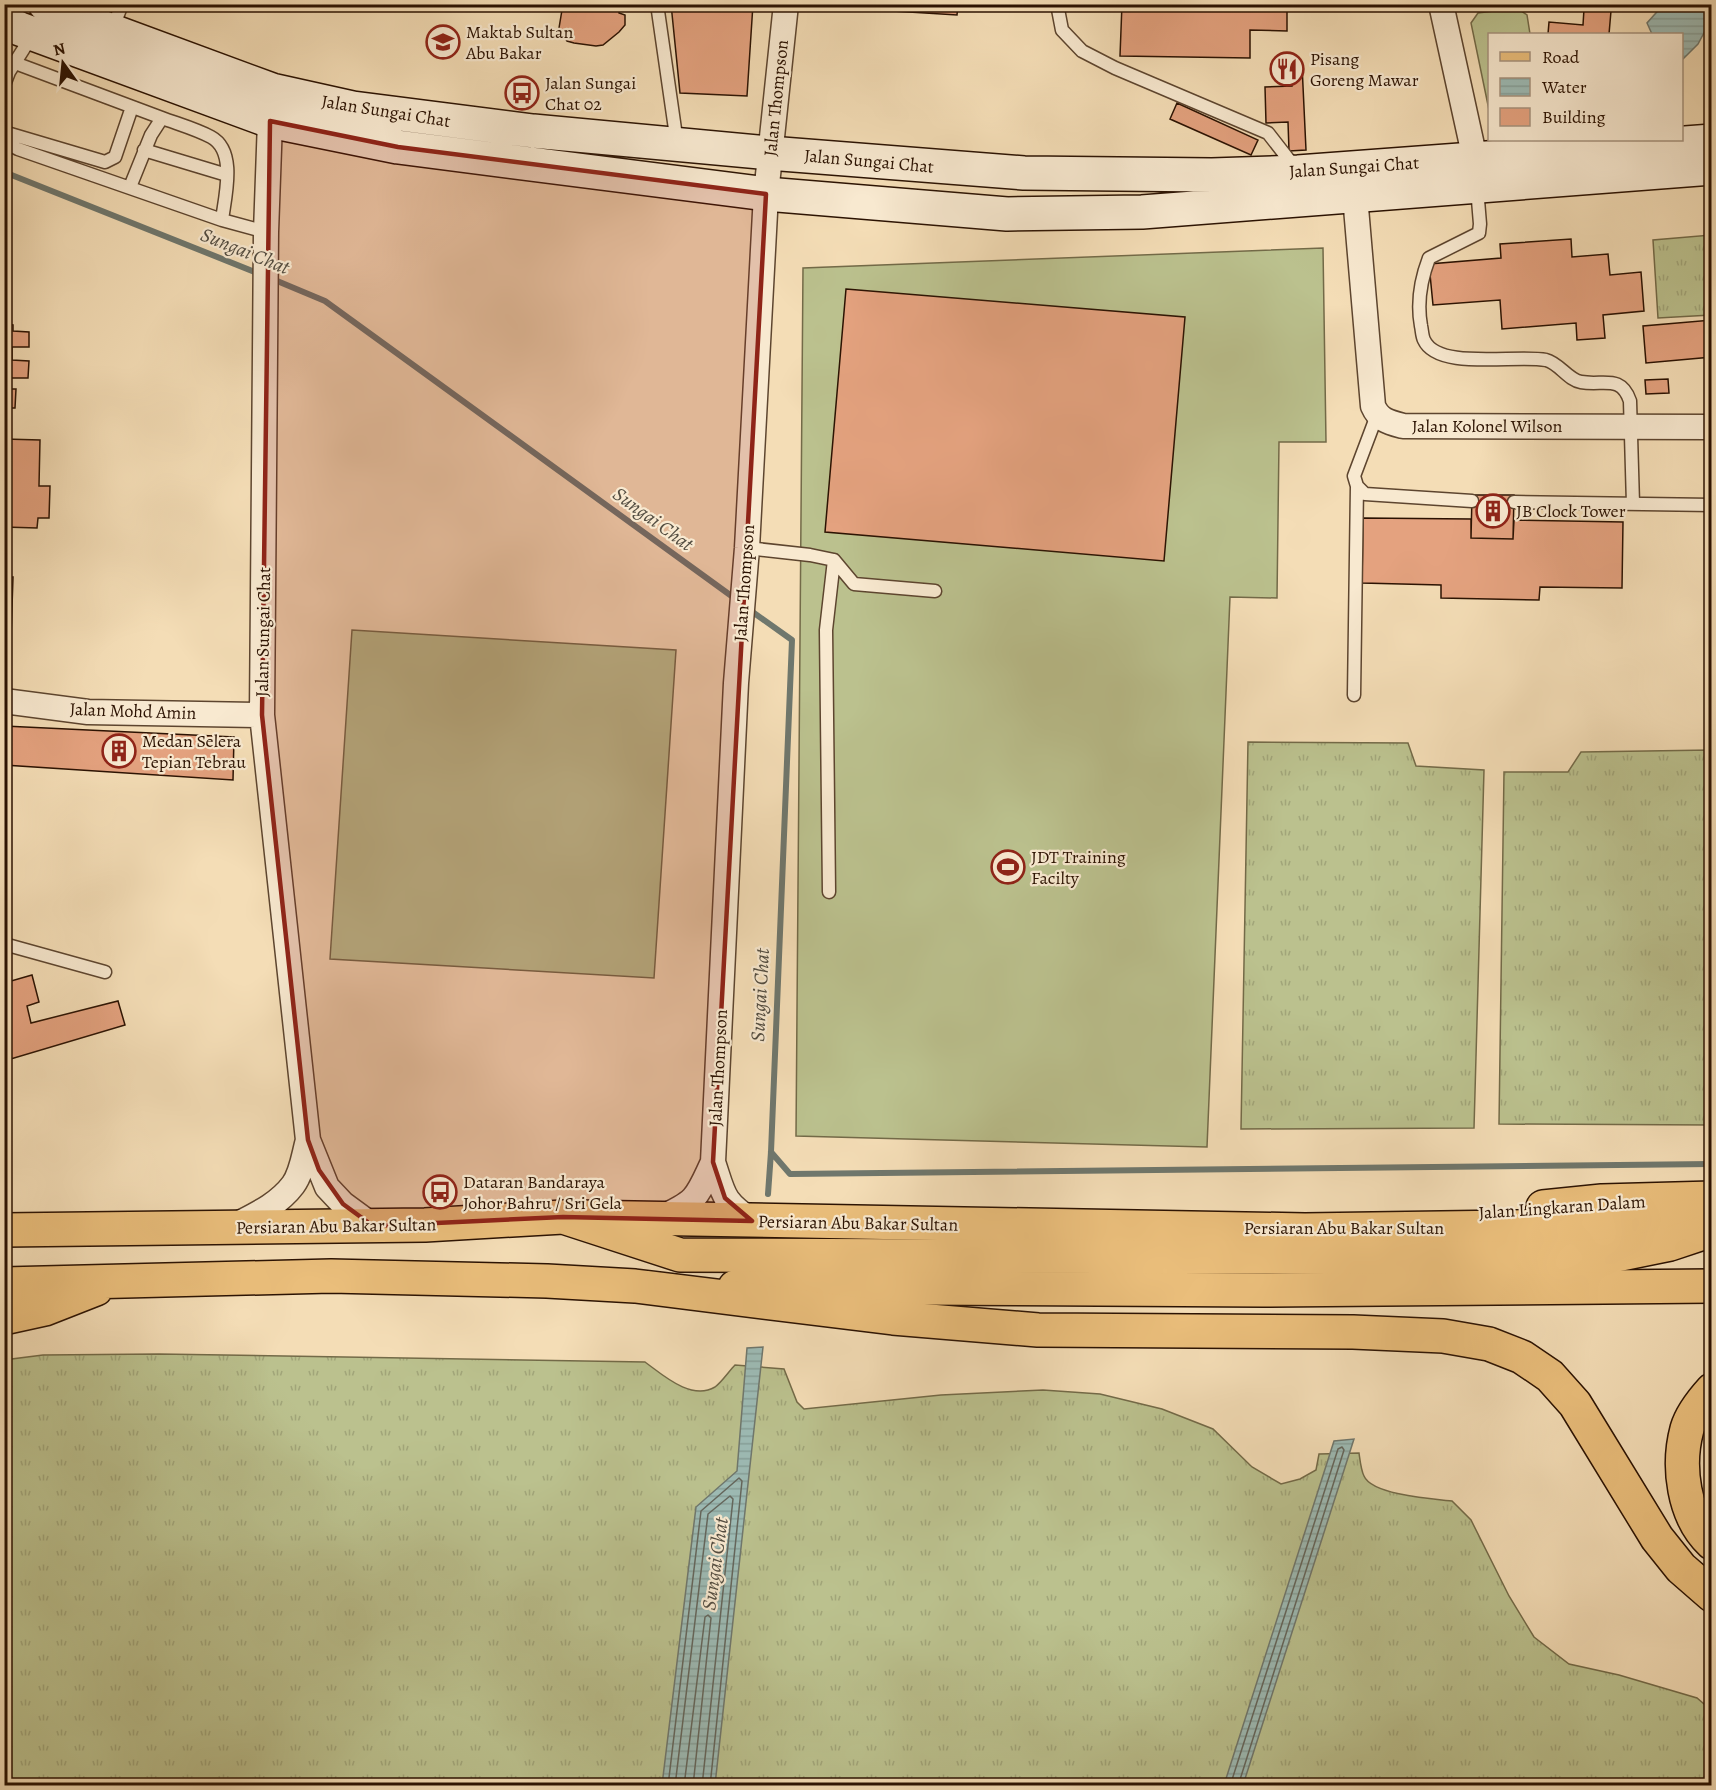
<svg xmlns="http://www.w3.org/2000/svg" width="1716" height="1790" viewBox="0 0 1716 1790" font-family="Alegreya,serif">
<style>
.grass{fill:url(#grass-tufts);stroke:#736a48;stroke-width:1.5}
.garden{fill:#bbc18e;stroke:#736a48;stroke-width:1.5}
.water{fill:url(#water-rules);stroke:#6f776d;stroke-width:1.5}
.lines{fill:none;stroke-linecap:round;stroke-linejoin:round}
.shore{stroke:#64665c;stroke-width:1.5}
.stream{stroke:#6f776d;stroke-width:6}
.building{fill:#e4a27f;stroke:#2b1202;stroke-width:1.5}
.service-casing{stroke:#5d452f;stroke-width:15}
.minor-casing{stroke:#5d452f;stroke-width:27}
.secondary-casing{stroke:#2b1202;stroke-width:36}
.primary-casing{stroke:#2b1202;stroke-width:36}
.trunk-casing{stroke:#2b1202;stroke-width:36}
.service{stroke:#f8e9d0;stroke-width:12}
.minor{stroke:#f8e9d0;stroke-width:24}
.secondary{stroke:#f8e9d0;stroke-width:33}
.primary{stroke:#eabe7b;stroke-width:33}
.trunk{stroke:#eabe7b;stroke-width:33}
.marked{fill:#8f2418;fill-opacity:0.2;stroke:#8f2418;stroke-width:4.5;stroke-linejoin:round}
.labels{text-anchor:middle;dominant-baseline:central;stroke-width:4.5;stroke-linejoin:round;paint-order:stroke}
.poi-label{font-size:18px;fill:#2b1202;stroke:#f8e9d0;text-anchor:start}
.street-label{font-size:18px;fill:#2b1202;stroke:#f8e9d0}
.water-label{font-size:20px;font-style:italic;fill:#534d41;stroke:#f8e9d0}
</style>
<defs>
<pattern id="grass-tufts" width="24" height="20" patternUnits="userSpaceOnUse" patternTransform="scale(1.5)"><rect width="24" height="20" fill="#bbc18e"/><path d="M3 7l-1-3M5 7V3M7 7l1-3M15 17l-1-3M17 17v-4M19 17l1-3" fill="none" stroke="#a1a579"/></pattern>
<pattern id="water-rules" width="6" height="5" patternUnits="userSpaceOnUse" patternTransform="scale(1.5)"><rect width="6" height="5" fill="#9dbbb5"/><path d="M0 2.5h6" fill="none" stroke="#87a09a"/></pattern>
</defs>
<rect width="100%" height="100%" fill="#f4ddb6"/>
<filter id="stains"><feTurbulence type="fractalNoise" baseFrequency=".00333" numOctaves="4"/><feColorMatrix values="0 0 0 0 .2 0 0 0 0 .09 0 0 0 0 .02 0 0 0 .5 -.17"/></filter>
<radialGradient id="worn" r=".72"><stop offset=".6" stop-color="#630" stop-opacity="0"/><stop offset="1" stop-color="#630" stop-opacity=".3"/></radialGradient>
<path class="grass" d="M1711 235V315L1658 318 1653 240Z
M1248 742 1408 743 1416 766 1484 770 1474 1128 1241 1129Z
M1711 750V1125L1499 1124 1504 772H1568L1581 752Z
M159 1354 645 1362C663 1375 691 1401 715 1387 722 1382 729 1371 735 1365L784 1369 797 1402 804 1409 941 1395 1043 1390 1100 1394 1162 1409 1213 1429 1252 1467 1281 1484 1300 1479 1316 1470 1319 1454 1359 1453C1360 1460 1361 1470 1364 1476 1372 1495 1433 1499 1452 1501L1471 1520 1509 1596 1534 1637 1569 1664 1619 1675 1697 1698 1711 1710V1785H5L4 1360 43 1355Z"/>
<path class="garden" d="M1517 8 1527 15 1530 34H1490L1489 110 1471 23 1478 13Z
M1323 248 1326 442H1279L1277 598 1230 597 1207 1147 796 1136 803 268Z
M352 630 676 650 654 978 330 959Z"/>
<path class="water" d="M1664 4 1711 5V27L1705 31 1698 44 1682 60V34H1652L1647 23Z
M763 1347 715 1785H662L696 1507 737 1471 747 1348Z
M1354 1439 1243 1785H1224L1334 1441Z"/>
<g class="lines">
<path class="shore" d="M668 1786 701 1511 739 1478 742 1481 710 1786
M675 1786 708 1514 730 1496 733 1499 702 1786
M684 1786 705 1617 708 1615 711 1618 693 1786
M1230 1786 1338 1449 1342 1447 1344 1450 1238 1786"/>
<path class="stream" d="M4 172 260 274
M270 278 325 301 737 600
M747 608 792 640 771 1152 768 1194
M771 1152 790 1174 1712 1164"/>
</g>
<path class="building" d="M563 4H615L619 8V13L625 15V25L619 32 603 45 596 46 574 43 567 41 559 28Z
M671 4H753L747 96 680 93Z
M893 4H958L957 15 893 11Z
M1122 4H1287V31L1250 30V58L1120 56Z
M1584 9 1611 11 1609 34H1548L1549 22 1583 25Z
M1291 65H1302L1306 150 1289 151 1288 122 1266 123 1265 87 1292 86Z
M1177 103 1258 140 1251 155 1170 119Z
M4 234 11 260 4 261Z
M1571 239 1572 257 1608 254 1610 275 1641 272 1644 311 1603 315 1605 338 1577 340 1576 323 1502 329 1500 300 1433 305 1429 264 1501 258 1500 244Z
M846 289 1185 317 1164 561 825 532Z
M1712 320V357L1646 363 1643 326Z
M4 324 13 325V331L29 332V347H12V360L29 361 28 378H11V389H16L15 408H4Z
M1668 379 1669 393 1646 394 1645 380Z
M4 439 40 440 39 486H50L49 518H38L37 528 4 527Z
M1472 495H1514L1513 539 1471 538Z
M1363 518 1471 519V538L1513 539 1514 520 1623 522 1622 588 1540 587 1539 600 1441 598V585L1362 583Z
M4 577H13L11 637 4 636Z
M4 726 234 737 233 780 4 765Z
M32 975 39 1002 27 1006 31 1023 118 1001 125 1025 4 1061V983Z"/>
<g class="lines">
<defs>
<path id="service" d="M657 4 677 143
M1057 4 1062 30 1082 51 1115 68 1268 133 1296 169
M112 30 122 4
M15 63 162 118
M4 85 9 72 33 34
M4 130 7 133 105 162 115 157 132 107
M4 142 18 149 222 220 266 232
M144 150 227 175
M130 187 151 135 162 118C178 124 196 129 211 137 237 151 225 196 222 220
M1477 188 1480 224 1479 233 1429 258C1421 279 1417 304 1421 326 1422 330 1422 336 1424 340 1438 371 1517 354 1546 360 1559 363 1568 380 1581 382 1603 386 1621 374 1630 401L1633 504
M1377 415 1354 476 1357 486 1365 494 1472 501
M1514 502 1712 505
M747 548 810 555 834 560 854 584 935 591
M1354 695 1357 486
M829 892 826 630 834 560
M4 944 105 972"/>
<path id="minor" d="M1441 4 1475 159
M270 121 266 232 262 715 308 1140 327 1187 343 1204 373 1226
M1355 196 1373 406C1379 420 1388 422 1403 426L1712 427
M4 701 88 712 262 715
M662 1217C698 1201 697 1196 713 1162
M752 1221C722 1201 724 1195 713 1162L736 683 747 548 766 194 786 4
M234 1226C255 1215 278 1205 293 1185 302 1173 304 1154 308 1140"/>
<path id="secondary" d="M45 4 112 31 272 90 353 108 533 131 769 153 1024 173 1212 175 1298 172 1712 141
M4 21 20 29 270 121 398 147 766 194 1007 214 1142 212 1712 168"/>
<path id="primary" d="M1543 1207 1602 1201 1712 1198
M576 1217 1305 1230 1712 1224
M735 1287 1264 1290 1712 1286"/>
<path id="trunk" d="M4 1230 425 1225 563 1217 680 1255 1555 1258 1616 1255 1670 1244 1712 1230
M4 1284 331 1276 547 1281 635 1286 893 1318 1038 1330 1353 1332 1443 1336 1489 1344 1522 1357 1550 1376 1575 1404 1657 1538 1681 1568 1712 1595
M4 1318 45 1309 96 1289
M1712 1390C1702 1401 1691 1415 1687 1429 1677 1466 1683 1516 1712 1543"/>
</defs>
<use href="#service" class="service-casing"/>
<use href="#minor" class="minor-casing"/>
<use href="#secondary" class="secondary-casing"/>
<use href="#primary" class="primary-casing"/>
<use href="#trunk" class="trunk-casing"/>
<use href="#service" class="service"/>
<use href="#minor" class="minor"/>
<use href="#secondary" class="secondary"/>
<use href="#primary" class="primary"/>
<use href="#trunk" class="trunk"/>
</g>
<path class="marked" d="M270 121 398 147 766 194 713 1162 725 1198 752 1221 563 1217 373 1226 343 1204 319 1170 308 1140 262 715Z"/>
<defs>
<symbol id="school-ring" viewBox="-11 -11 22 22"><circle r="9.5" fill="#f8e9d0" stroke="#8f2418" stroke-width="1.5"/><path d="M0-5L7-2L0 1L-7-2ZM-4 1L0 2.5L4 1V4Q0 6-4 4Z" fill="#8f2418"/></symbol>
<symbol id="restaurant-ring" viewBox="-11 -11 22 22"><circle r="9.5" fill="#f8e9d0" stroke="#8f2418" stroke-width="1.5"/><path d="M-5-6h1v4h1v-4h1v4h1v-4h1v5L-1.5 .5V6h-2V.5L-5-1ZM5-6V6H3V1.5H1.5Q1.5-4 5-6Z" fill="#8f2418"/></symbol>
<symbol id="bus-ring" viewBox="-11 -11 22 22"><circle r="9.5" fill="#f8e9d0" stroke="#8f2418" stroke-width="1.5"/><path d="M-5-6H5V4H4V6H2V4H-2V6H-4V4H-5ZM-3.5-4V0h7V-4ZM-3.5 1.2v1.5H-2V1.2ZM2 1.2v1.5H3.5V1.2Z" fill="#8f2418"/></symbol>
<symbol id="building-ring" viewBox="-11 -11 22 22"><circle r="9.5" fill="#f8e9d0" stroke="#8f2418" stroke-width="1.5"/><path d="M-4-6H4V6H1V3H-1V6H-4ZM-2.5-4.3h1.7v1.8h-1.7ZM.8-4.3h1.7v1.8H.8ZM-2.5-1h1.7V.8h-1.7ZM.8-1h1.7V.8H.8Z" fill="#8f2418"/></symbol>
<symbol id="stadium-ring" viewBox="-11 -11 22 22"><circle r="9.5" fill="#f8e9d0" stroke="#8f2418" stroke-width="1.5"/><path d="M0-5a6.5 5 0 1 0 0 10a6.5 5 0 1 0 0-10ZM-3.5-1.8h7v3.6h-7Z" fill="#8f2418"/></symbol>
</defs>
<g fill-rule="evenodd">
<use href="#school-ring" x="424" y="23" width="38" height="38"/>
<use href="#restaurant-ring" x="1268" y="50" width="38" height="38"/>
<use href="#bus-ring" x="503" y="74" width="38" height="38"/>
<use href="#building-ring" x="1474" y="492" width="38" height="38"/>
<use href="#building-ring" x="100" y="732" width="38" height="38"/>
<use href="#stadium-ring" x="989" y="848" width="38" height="38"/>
<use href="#bus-ring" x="421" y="1173" width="38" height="38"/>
</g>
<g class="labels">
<g class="poi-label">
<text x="466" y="32">Maktab Sultan<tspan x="466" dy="21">Abu Bakar</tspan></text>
<text x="1310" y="59">Pisang<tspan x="1310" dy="21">Goreng Mawar</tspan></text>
<text x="545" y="83">Jalan Sungai<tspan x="545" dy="21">Chat 02</tspan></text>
<text x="1516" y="511">JB Clock Tower</text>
<text x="142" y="741">Medan Selera<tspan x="142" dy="21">Tepian Tebrau</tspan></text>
<text x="1031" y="857">JDT Training<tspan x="1031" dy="21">Facilty</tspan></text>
<text x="463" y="1182">Dataran Bandaraya<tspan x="463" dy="21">Johor Bahru / Sri Gela</tspan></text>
</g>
<g class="street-label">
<text transform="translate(776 98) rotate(-84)">Jalan Thompson</text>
<text transform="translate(386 111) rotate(9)">Jalan Sungai Chat</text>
<text transform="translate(869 161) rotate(5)">Jalan Sungai Chat</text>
<text transform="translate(1354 167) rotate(-4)">Jalan Sungai Chat</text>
<text x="1487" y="426">Jalan Kolonel Wilson</text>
<text transform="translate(744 583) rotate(-86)">Jalan Thompson</text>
<text transform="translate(263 632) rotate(-89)">Jalan Sungai Chat</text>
<text transform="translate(133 711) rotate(2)">Jalan Mohd Amin</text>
<text transform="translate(718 1068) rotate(-87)">Jalan Thompson</text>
<text transform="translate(1562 1207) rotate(-4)">Jalan Lingkaran Dalam</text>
<text transform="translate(858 1223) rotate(1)">Persiaran Abu Bakar Sultan</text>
<text transform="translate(336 1226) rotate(-1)">Persiaran Abu Bakar Sultan</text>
<text x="1344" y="1228">Persiaran Abu Bakar Sultan</text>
</g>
<g class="water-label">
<text transform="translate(245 251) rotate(22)">Sungai Chat</text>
<text transform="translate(653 519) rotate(36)">Sungai Chat</text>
<text transform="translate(760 995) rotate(-87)">Sungai Chat</text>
<text transform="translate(715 1564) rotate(-82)">Sungai Chat</text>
</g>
</g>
<rect width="1716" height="1790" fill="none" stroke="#f4ddb6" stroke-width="24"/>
<rect x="6" y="6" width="1704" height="1778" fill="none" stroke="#2b1202" stroke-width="3"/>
<rect x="12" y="12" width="1692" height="1766" fill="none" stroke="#2b1202" stroke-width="1.5"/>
<rect x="1488" y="33" width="195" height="108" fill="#f8e9d0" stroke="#a6937e" stroke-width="1.5"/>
<rect x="1500" y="52" width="30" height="9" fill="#eabe7b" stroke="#a6937e" stroke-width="1.5"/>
<text x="1542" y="63" font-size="18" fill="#2b1202">Road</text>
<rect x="1500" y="78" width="30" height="18" fill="url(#water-rules)" stroke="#a6937e" stroke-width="1.5"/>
<text x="1542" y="93" font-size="18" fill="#2b1202">Water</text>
<rect x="1500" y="108" width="30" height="18" fill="#e4a27f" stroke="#a6937e" stroke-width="1.5"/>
<text x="1542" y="123" font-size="18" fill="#2b1202">Building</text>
<g transform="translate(63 63) rotate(345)" stroke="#f8e9d0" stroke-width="4.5" paint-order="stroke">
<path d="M0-4.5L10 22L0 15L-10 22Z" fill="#2b1202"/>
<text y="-9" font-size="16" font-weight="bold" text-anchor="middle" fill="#2b1202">N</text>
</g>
<rect width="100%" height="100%" filter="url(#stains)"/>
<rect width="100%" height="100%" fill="url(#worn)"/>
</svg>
